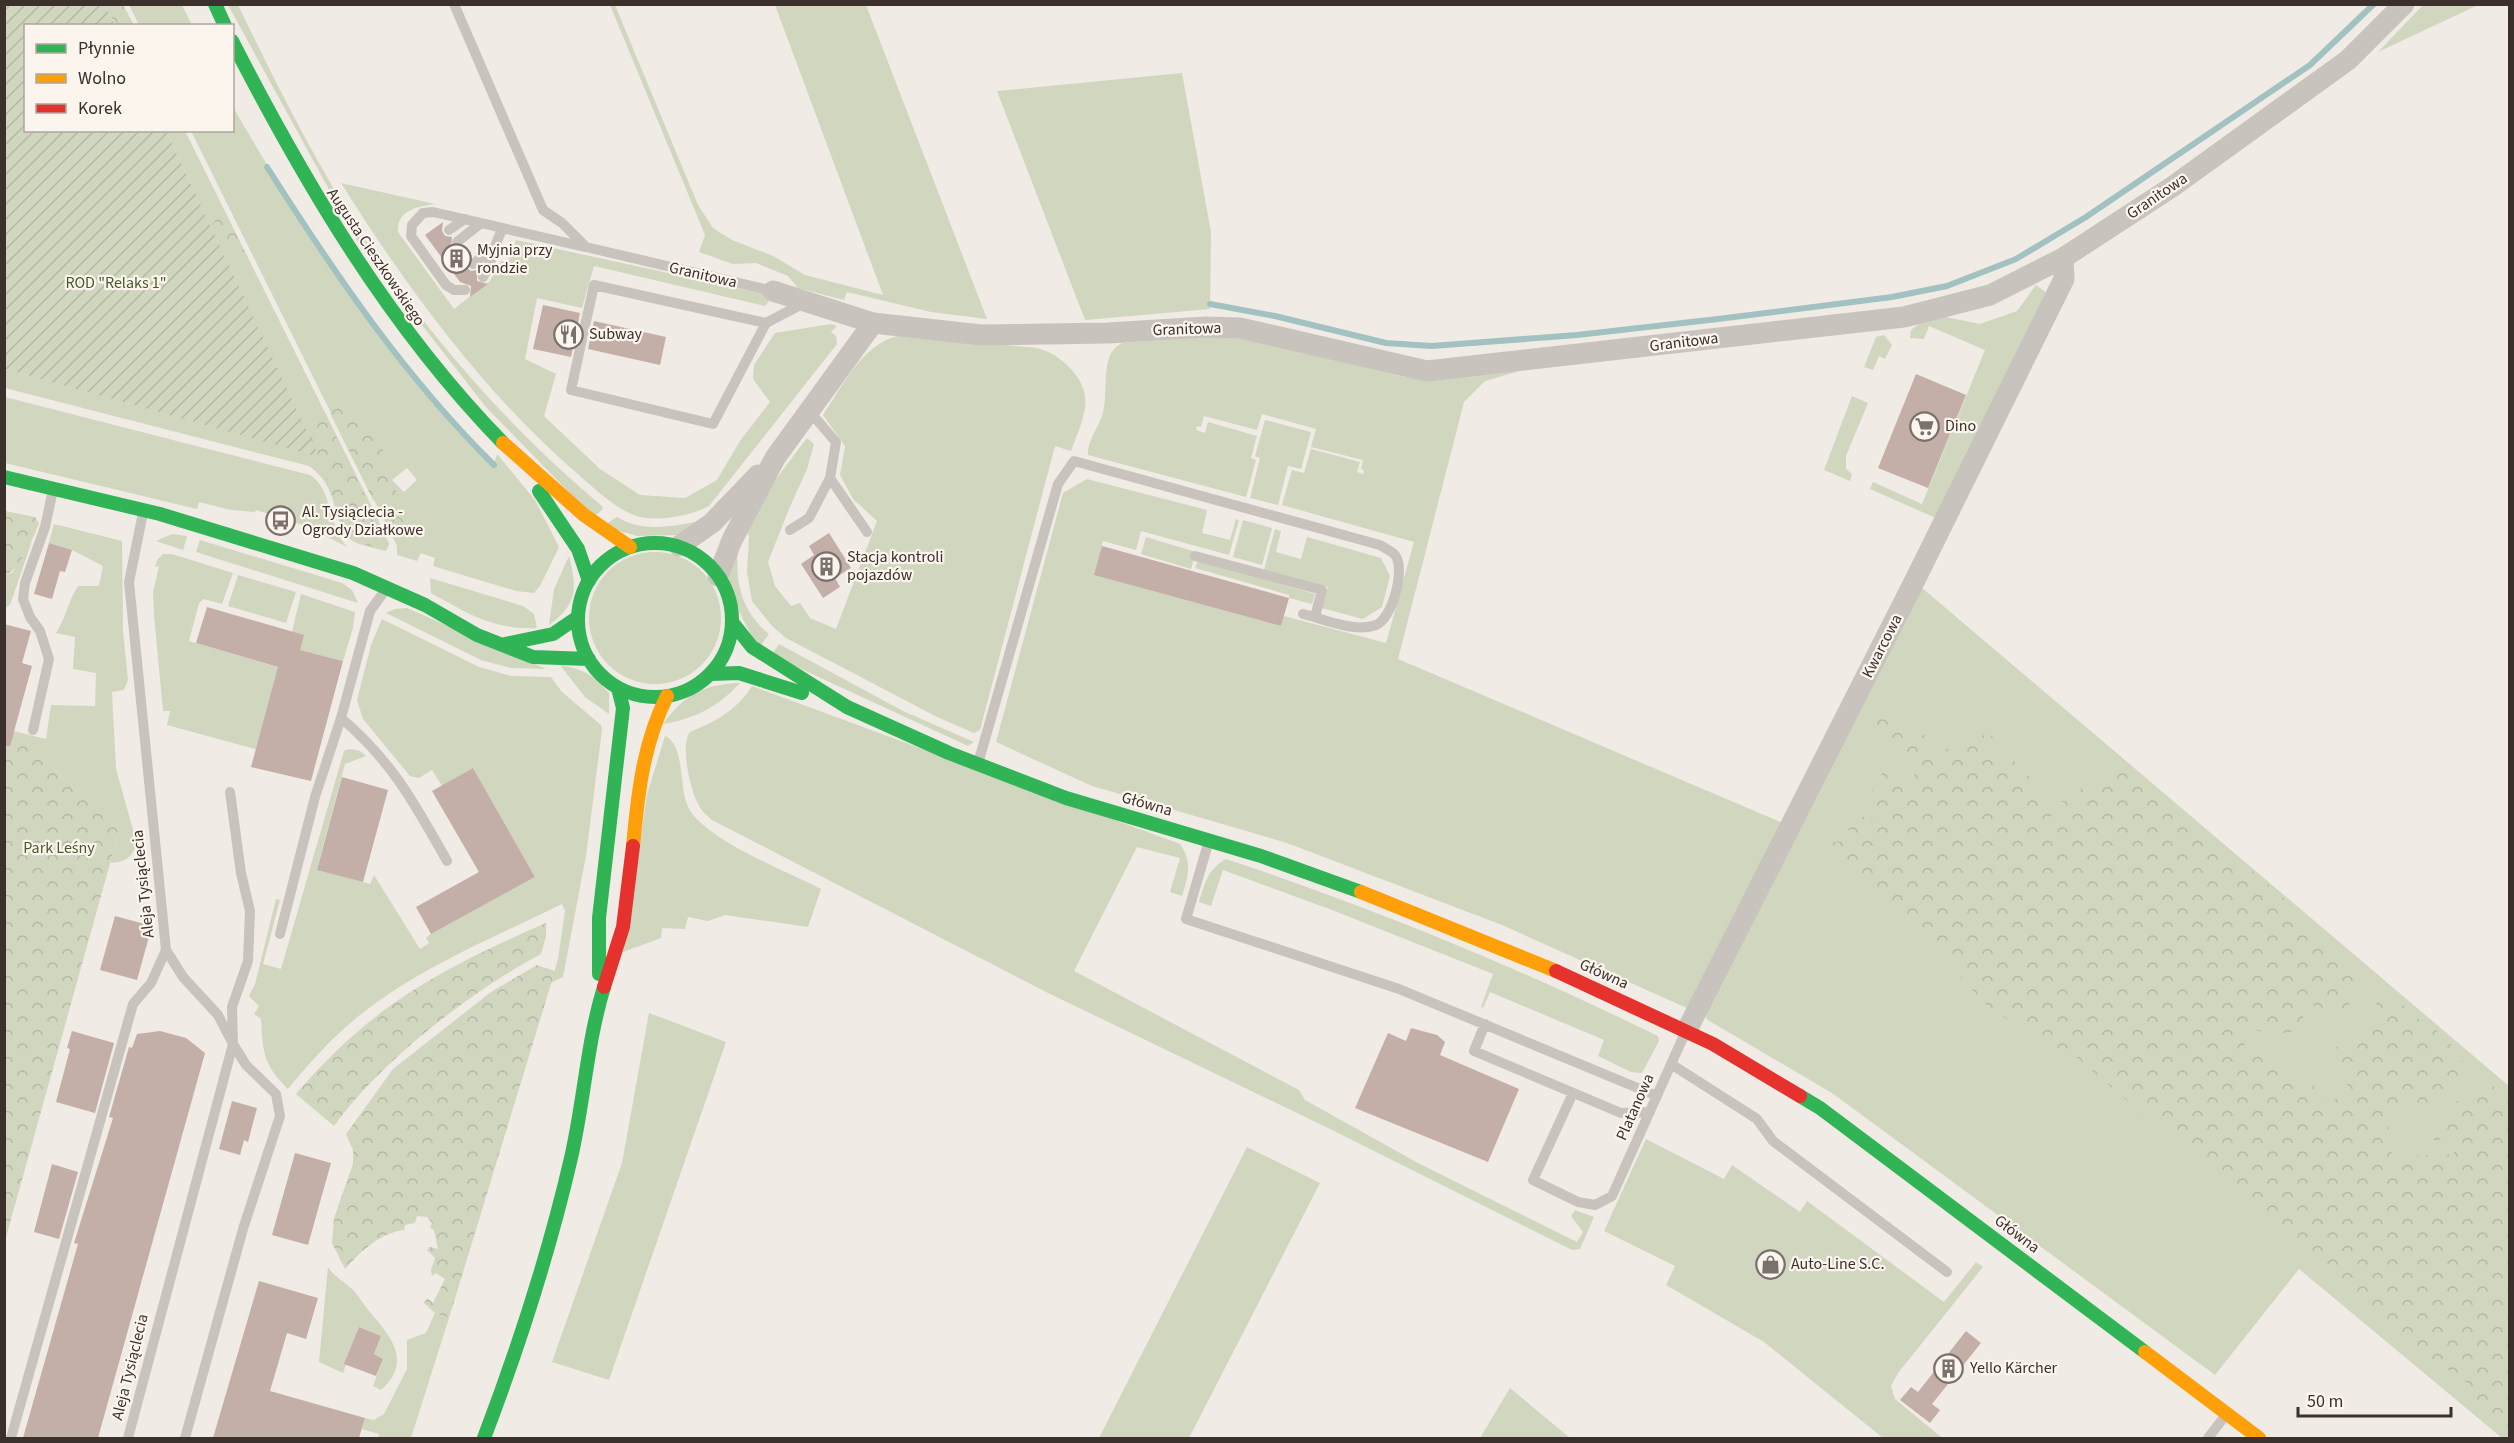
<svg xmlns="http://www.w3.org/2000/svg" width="2514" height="1443" viewBox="0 0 2514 1443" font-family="'Source Sans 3',sans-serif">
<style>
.grass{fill:#d1d6bf;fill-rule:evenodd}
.forest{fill:url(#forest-crowns)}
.garden{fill:url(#garden-furrows)}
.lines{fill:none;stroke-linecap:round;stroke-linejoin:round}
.stream{stroke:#a1c2c1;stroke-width:6}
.building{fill:#c3afa7}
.lane{stroke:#c9c3be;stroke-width:10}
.street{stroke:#c9c3be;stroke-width:21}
.fast{stroke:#30b455;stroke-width:14}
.slow{stroke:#ff9f0a;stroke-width:14}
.jam{stroke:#e5322d;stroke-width:14}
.labels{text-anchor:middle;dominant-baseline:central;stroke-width:4.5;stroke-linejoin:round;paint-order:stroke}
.street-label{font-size:16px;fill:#3b302b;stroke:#fbf5ee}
.poi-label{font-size:16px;fill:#3b302b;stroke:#fbf5ee;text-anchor:start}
.park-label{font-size:16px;fill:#4a5a2e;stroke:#fbf5ee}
</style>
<defs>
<pattern id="forest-crowns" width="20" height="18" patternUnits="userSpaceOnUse" patternTransform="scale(1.5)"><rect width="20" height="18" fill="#d1d6bf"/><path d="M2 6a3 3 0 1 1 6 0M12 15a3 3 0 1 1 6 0" fill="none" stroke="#b4b8a4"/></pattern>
<pattern id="garden-furrows" width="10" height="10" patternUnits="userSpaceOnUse" patternTransform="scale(1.5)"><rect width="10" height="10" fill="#d1d6bf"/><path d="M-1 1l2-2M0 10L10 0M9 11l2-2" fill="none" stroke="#b4b8a4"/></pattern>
</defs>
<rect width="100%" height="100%" fill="#f0ebe5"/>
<path class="grass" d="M129 5H182L192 25H139Z
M228 5H238C276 83 315 162 363 236 429 337 510 429 603 507L602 510 593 517 486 407 360 246Z
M610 5H615L698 205 713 228 732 240 773 256 805 275 883 295 775 5H866L987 319 931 312 847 292 844 300 798 288 788 276 756 263 733 264 699 252 705 235Z
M2423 5H2478L2378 52Z
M1182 73 1211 232 1210 309 1085 320 997 91Z
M233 107C307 235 388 360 494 464L497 454 535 500 559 547 540 586 534 593 516 591 433 566 435 558 421 553 417 561 397 555V546L191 131 232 130ZM407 468 417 480 404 492 392 480Z
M166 131H185L374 511 389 544 386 551C376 548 359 546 350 539 331 523 341 488 309 466L5 388V369L318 456Z
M341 183 435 204C418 207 397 209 398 232L454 309 490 281 501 261 508 263 516 240 765 294 769 301 765 306 594 266 582 308 537 298 525 359 556 374 544 416 600 469 640 495 685 498 717 480 740 441 770 402 753 379 754 365 775 333 831 324 837 326 831 332 836 336 837 344 709 506C690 516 654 523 634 515 611 506 590 484 572 469 479 387 406 286 341 183Z
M2036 285 2048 294 1938 519 1870 489 1873 482 1922 504 1985 350 1929 326 1924 339 1910 338 1911 330 1920 323 1946 317 1980 324 2017 311Z
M900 335 1037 348C1051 352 1059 357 1069 367 1097 396 1083 418 1071 451L1055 446 980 730 974 733 937 717 834 663 786 638 772 626 752 601 747 572 749 536 746 531 776 479 807 438 814 444 807 469 789 509 768 562 775 586 791 606 800 603 810 618 836 629 877 521 853 499 840 475 845 446 823 415C844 384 861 345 900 335Z
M1884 335 1892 345 1885 359 1879 356 1873 370 1864 367 1876 337Z
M1222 336 1257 341 1405 377 1520 371 1485 381 1464 402 1398 659 1785 824 1689 1009 1502 925 1287 843 1092 786 996 742 1063 493 1087 479 1207 510 1202 533 1230 540 1236 519 1239 520 1229 555 1141 531 1136 550 1103 541 1095 575 1281 626 1284 616 1386 643 1414 542 1282 505 1292 470 1304 473 1311 449 1360 462 1357 472 1363 474 1364 470 1361 469 1363 460 1311 447 1316 429 1262 414 1257 430 1204 416 1201 427 1197 426 1196 430 1205 433 1208 422 1257 436 1251 458 1256 460 1246 497 1088 455C1087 442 1098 428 1102 416 1110 393 1098 354 1122 343Z
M1852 396 1868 403 1846 456V469L1852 474 1850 481 1824 470Z
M5 397 310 475C333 489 328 528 347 547L306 526 256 510 255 512 231 510 199 502 197 509 5 463Z
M1265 420 1311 432 1301 469 1288 466 1278 505 1250 498 1260 458 1255 456Z
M617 517C643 533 672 526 701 521L677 535 637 536 603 526Z
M1243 520 1272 528 1262 565 1233 557Z
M54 524 122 541 123 631 128 680 124 690 112 692 116 769 137 844C131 858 126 862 110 863L119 831 14 731 46 739 51 705 95 706 96 673 73 669 75 637 56 633C66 618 68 601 78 586H99L103 566 72 550 49 543Z
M1275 529 1281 531 1276 552 1301 559 1307 537 1381 558 1390 576 1382 607 1363 619 1322 608 1328 587 1264 570Z
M172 534 187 536 183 550 156 541Z
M1146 537 1196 552 1191 569 1141 554Z
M200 540 342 583 352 590 358 603 196 552Z
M32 541 10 605 5 608V575L12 573Z
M738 547C735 582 741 611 769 634L759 648C748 630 726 591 729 569 731 561 735 554 738 547Z
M589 618a66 66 0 1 1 132 0a66 66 0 1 1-132 0Z
M163 554H172L233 573 222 604 204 599 199 603 189 641 294 672 260 735 259 750 167 725 170 711H163L154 615 153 592 159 566 155 567 157 560Z
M569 556C577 588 578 604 549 625L554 589Z
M1198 560 1315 594 1312 604 1289 598V595L1195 568Z
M238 575 296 592 286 623 228 606Z
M430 578 523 606 534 614 537 628C493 630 469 614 431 593Z
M1921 587 2509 1086V1438H2502L2299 1269 2215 1375 1832 1093 1706 1019 1707 1009Z
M301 594 355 612 353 628 343 661 300 650 292 632Z
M407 608 546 669 511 668 481 660 386 613 395 609Z
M382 619 479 667 511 676 551 677 562 692 601 725 602 730 586 856 563 977 551 983 558 959 565 911 562 904C495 937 425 965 365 1011 336 1033 311 1061 288 1089 263 1064 263 1053 261 1019L254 1014 259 1006 249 996 255 984 276 899 280 900 263 964 281 969 344 751C351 747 361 750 366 756L345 764 317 869 370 884 374 875 420 949 429 943 426 938 431 934 535 877 473 768 442 786 432 770 419 778 410 776 363 719 357 700 371 645Z
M779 644 903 711 974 742 968 746 771 655Z
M560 665C585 670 592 674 609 693V714L585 697Z
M740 683C718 707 694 719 663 724 684 695 704 684 740 683Z
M752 686 1180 844C1193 862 1188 877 1182 896L1170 892 1180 858 1137 847 1074 971 1299 1090 1305 1100 1418 1163 1577 1242 1583 1232 1571 1216 1575 1210 1594 1217 1580 1249 1572 1250 1330 1129 1046 992 712 820C706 815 700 809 697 802 690 787 680 745 690 732 715 722 737 710 752 686Z
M665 736C687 746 677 793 691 812 713 843 786 871 821 889L808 927 725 915 708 921 688 917 685 929 662 928 661 938 623 952 647 795Z
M1226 859C1374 908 1519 968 1658 1036L1659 1041 1642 1073 1631 1072 1598 1056 1604 1040 1490 992 1483 1008 1481 1007 1493 974 1332 910 1223 870 1211 906 1199 902C1205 882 1208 869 1226 859Z
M649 1013 726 1042 609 1380 552 1362 622 1163Z
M1646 1139 1724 1179 1732 1165 1800 1212 1807 1201 1944 1302 1976 1262 1983 1267 1898 1373 1891 1386 1895 1399 1941 1437 1939 1438H1883L1764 1342 1666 1285 1675 1266 1604 1231Z
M1247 1147 1320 1183 1189 1438H1099Z
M328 1267C335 1278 347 1283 355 1292 360 1298 364 1305 369 1311 391 1337 413 1361 381 1390L373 1386 383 1359 374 1354 381 1336 359 1327 343 1373 319 1362Z
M435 1313 449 1318 411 1438H378L379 1434 362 1429 365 1418 374 1420 384 1414 407 1369V1340L426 1333Z
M1510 1388 1570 1438H1480Z"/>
<path class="forest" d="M105 5H123L134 25H115Z
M223 208 247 257 225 255 212 226Z
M346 403 359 418 362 430 378 439 383 450V464L397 493 388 505 373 500 330 413 336 405Z
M327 417 389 544 386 551 352 540 346 534 319 457 305 427Z
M5 511 35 517 39 523C34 537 19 571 5 575Z
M398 517 408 522 411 538 404 548 393 534 390 522Z
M1879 716 1892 718 1908 733 1929 736 1934 755 1945 758 1943 750 1954 746 1969 747V734L1993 736 1988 752 1992 757 2000 751 2010 753 2016 764 2030 777 2039 797C2049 804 2052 805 2051 819L2059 827 2062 821 2057 809 2062 801 2077 797 2086 777 2093 785 2114 773 2120 764 2129 767 2136 785 2158 795 2161 809 2174 816 2183 817 2206 842 2246 865 2291 904 2288 922 2304 924 2339 961 2363 980 2352 993 2347 1014 2307 1004 2303 1014 2304 1030 2271 1035 2250 1028 2243 1035 2245 1048 2323 1091 2328 1104 2349 1090 2335 1048 2376 1024 2375 1006 2381 996 2395 997 2415 1017 2439 1032 2457 1050 2466 1067C2454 1078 2446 1105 2428 1106 2416 1106 2407 1102 2395 1107 2385 1128 2386 1149 2400 1167L2411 1156 2451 1154 2460 1149 2461 1143 2450 1137 2434 1141C2432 1119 2462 1092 2482 1087 2491 1084 2502 1089 2509 1093V1428L2471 1398 2466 1382 2407 1341 2380 1317 2357 1307 2340 1287 2259 1214 2074 1055 2042 1042 1990 1008 1914 929 1834 857 1833 842 1843 841 1854 847 1855 836 1841 823 1850 821 1862 824 1858 816 1878 819 1880 814C1869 792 1869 791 1884 771L1897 770 1906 782 1913 778 1916 771 1904 747 1887 743 1868 730 1869 724Z
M5 729 14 731 119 831 5 1241Z
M546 923V937L541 954C470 992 382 1060 334 1126L296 1094C372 1005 441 969 546 923Z
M537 965 555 971 449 1318 435 1313 424 1303 427 1298 433 1303 445 1279 436 1273 432 1276 431 1270 435 1258 427 1250 430 1247 438 1249 434 1230 430 1228 432 1223 427 1217 417 1216 415 1223 405 1225 404 1230C380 1233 361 1251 345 1269L332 1243 334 1218 353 1164V1150L346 1134 393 1069 491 992Z"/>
<path class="garden" d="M5 4 105 5 115 25 26 26V130L166 131 319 457 5 369Z"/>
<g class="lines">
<path class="stream" d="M267 167C335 274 404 376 494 465
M1210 304 1275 316 1386 343 1432 346 1577 335 1718 319 1892 297 1947 286 2016 259 2086 217 2310 65 2374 4"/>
</g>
<path class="building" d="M443 222 442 231 445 236 452 237 451 246 455 249 461 248 469 258 467 268 471 271 477 270V281L488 284 470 297 471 286 460 282 425 235Z
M543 305 580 313 571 357 533 349Z
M594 321 666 337 660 365 588 349Z
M1916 374 1966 395 1928 488 1878 468Z
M829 533 851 568 835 578 840 587 823 598 801 564 814 555 809 546Z
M49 543 72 550 65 572 60 571 52 599 34 594Z
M1102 546 1289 598 1281 626 1094 575Z
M207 607 304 635 300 650 343 661 311 781 251 767 278 667 196 643Z
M4 624 31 631 22 663 32 666 10 746H4Z
M473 768 535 877 431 934 416 907 479 872 432 791Z
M342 777 388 790 363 882 317 870Z
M115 916 152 926 137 980 100 970Z
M1411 1028 1437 1035 1445 1042 1440 1055 1519 1089 1488 1162 1355 1108 1388 1033 1406 1041Z
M72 1031 114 1043 95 1113 56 1102 70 1049 67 1048Z
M160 1031 186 1038 205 1053 98 1438H23L78 1244 74 1243 113 1118 109 1117 129 1047 132 1048 137 1034Z
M232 1101 257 1108 248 1142 244 1140 240 1155 219 1149Z
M295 1153 331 1163 308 1245 272 1235Z
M52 1164 78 1172 59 1239 34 1232Z
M259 1281 318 1298 306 1339 287 1333 270 1391 365 1418 359 1438H213Z
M359 1327 381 1336 374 1354 383 1359 376 1376 344 1364Z
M1966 1331 1981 1343 1932 1404 1940 1410 1930 1423 1900 1400 1911 1387 1918 1392Z"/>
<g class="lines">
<path class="lane" d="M454 4 543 210 562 223 586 247 773 291
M449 230 465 219
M457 242 481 223
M473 264 495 247
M483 277C493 262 493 246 502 230L507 229
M465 290H454L446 285 411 236 412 225 423 213 433 212 585 247
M766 323 594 285 571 390 713 424 766 323 806 302
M810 412 836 442 830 478 867 532
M790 530 809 518 830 478
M1195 556 1322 590 1315 617
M341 718C392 761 415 804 447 861
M33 730 49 659 40 631 30 617 23 599 25 583 45 527 53 490
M979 760 1058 484 1074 461 1380 545C1384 548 1392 551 1395 555 1406 569 1392 619 1376 625 1354 633 1324 619 1303 614
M1208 844 1186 919 1399 989 1657 1096
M280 934 315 797 341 718 370 611 386 589
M1485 1024 1474 1051 1621 1113 1650 1112
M1671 1064 1757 1119 1773 1141 1947 1272
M1573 1093 1533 1180 1578 1202 1595 1205 1612 1196 1685 1033
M11 1438 133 1004 151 983 166 950
M128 1438 233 1044 218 1015 183 977 166 950 129 582 143 513
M185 1438 243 1229 280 1116 276 1094 246 1065 233 1044 232 1007 248 961 250 911 241 873 230 792
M2208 1438 2225 1416"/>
<path class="street" d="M773 291 873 323
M679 546 712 523 758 475
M718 576 732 540 775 458 873 323 981 335 1108 333 1206 327 1240 328 1427 371 1904 317 1990 295 2063 258 2172 187 2348 60 2404 4
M1687 1030 1915 580 2064 279 2063 258"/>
<path class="fast" d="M215 4 225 26
M232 41C306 185 389 326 503 443
M4 477 160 514 353 573 425 605 477 635 533 657 589 659
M539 491 578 549 589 581
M578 620a77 77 0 1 1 154 0a77 77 0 1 1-154 0Z
M732 622 752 647 847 707 949 753 1066 798 1261 856 1361 892
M505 644 553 634 578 617
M711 674 739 673 802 693
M599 974V918L623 708 618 688
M1800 1096 1820 1108 2145 1352
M484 1438C519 1346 549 1253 571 1158 584 1102 587 1042 604 987"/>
<path class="slow" d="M503 443 584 515 630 547
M633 846C638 793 643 744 667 696
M1361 892 1556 971
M2145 1352 2259 1438"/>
<path class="jam" d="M1556 971 1713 1044 1800 1096
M604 987 623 927 633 846"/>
</g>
<defs>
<symbol id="building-ring" viewBox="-11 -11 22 22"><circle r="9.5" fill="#fbf5ee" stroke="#7a716c" stroke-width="1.5"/><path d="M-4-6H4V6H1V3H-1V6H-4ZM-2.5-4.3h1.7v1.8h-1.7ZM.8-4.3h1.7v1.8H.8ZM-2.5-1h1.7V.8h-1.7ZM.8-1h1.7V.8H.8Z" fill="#7a716c"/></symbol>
<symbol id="restaurant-ring" viewBox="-11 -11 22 22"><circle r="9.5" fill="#fbf5ee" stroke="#7a716c" stroke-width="1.5"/><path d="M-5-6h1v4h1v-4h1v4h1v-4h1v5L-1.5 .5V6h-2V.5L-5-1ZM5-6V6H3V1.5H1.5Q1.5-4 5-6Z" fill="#7a716c"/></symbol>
<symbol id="supermarket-ring" viewBox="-11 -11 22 22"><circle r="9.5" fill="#fbf5ee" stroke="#7a716c" stroke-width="1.5"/><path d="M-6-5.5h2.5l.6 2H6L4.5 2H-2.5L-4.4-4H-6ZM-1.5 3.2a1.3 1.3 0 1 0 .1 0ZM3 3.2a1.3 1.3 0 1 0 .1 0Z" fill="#7a716c"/></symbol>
<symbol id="bus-ring" viewBox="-11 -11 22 22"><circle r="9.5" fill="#fbf5ee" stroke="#7a716c" stroke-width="1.5"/><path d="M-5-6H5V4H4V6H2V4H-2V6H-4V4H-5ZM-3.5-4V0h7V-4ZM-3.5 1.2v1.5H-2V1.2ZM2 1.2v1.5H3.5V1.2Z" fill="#7a716c"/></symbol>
<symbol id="shop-ring" viewBox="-11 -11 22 22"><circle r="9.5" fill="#fbf5ee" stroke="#7a716c" stroke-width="1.5"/><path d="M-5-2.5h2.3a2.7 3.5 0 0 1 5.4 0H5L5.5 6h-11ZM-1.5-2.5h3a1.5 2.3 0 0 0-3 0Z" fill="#7a716c"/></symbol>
</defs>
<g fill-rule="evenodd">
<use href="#building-ring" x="440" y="242" width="33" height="33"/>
<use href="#restaurant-ring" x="552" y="318" width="33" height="33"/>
<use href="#supermarket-ring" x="1908" y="410" width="33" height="33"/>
<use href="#bus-ring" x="264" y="504" width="33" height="33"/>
<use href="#building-ring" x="810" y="550" width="33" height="33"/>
<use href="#shop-ring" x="1754" y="1248" width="33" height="33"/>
<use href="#building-ring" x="1932" y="1352" width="33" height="33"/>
</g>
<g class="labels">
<g class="street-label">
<text transform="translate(2157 196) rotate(-34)">Granitowa</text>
<text transform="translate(376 257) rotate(56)">Augusta Cieszkowskiego</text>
<text transform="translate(703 275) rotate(13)">Granitowa</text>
<text transform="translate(1187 329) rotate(-2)">Granitowa</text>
<text transform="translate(1684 342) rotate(-7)">Granitowa</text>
<text transform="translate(1882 646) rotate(-63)">Kwarcowa</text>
<text transform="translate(1147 804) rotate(16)">Główna</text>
<text transform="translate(143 884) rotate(-96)">Aleja Tysiąclecia</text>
<text transform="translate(1604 974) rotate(24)">Główna</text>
<text transform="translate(1635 1107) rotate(-66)">Platanowa</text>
<text transform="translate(2017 1234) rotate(37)">Główna</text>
<text transform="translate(130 1367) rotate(-76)">Aleja Tysiąclecia</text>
</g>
<g class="poi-label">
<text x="477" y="250">Myjnia przy<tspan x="477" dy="18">rondzie</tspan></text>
<text x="589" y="334">Subway</text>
<text x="1945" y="426">Dino</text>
<text x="302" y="512">Al. Tysiąclecia -<tspan x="302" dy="18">Ogrody Działkowe</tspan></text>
<text x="847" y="557">Stacja kontroli<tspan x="847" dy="18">pojazdów</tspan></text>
<text x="1791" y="1264">Auto-Line S.C.</text>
<text x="1970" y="1368">Yello Kärcher</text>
</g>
<g class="park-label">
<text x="116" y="283">ROD "Relaks 1"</text>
<text x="59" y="848">Park Leśny</text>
</g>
</g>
<rect width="2514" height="1443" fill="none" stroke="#3b302b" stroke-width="12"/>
<rect x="24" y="24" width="210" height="108" fill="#fbf5ee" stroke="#aea6a0" stroke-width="1.5"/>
<rect x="36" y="44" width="30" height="9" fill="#30b455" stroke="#aea6a0" stroke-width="1.5"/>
<text x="78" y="54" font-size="18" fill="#3b302b">Płynnie</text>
<rect x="36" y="74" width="30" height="9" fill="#ff9f0a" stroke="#aea6a0" stroke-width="1.5"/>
<text x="78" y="84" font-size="18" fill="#3b302b">Wolno</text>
<rect x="36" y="104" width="30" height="9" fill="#e5322d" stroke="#aea6a0" stroke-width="1.5"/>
<text x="78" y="114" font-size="18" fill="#3b302b">Korek</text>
<path d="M2298 1407v9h153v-9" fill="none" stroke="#3b302b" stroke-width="3"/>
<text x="2307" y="1407" font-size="18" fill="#3b302b" stroke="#fbf5ee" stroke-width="4.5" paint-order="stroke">50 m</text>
</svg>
